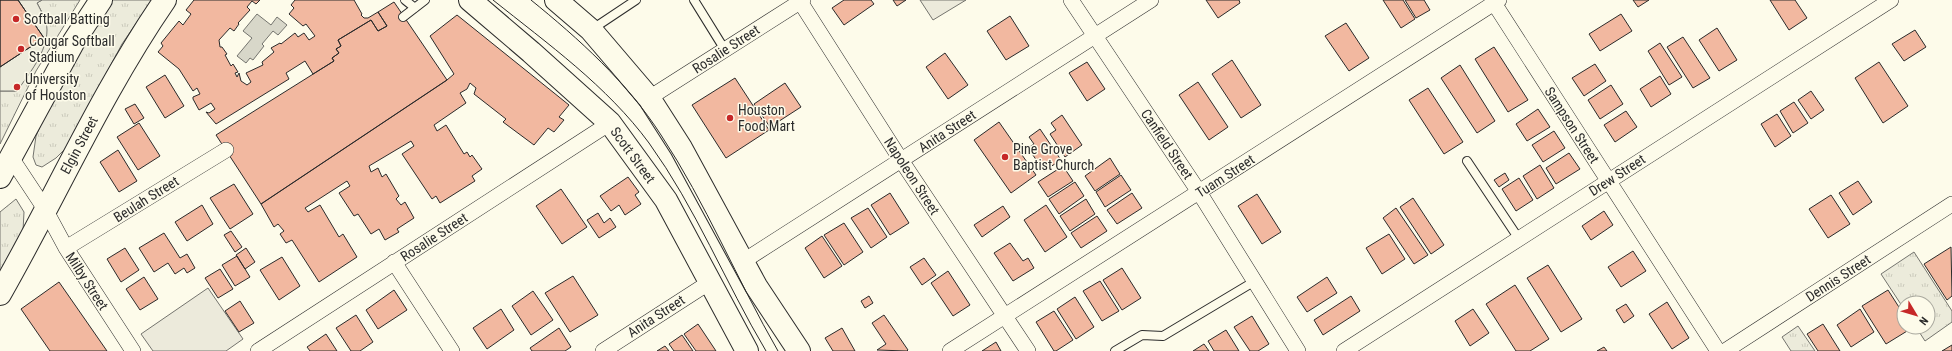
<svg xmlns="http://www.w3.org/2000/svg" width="1952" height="351" viewBox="0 0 1952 351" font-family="'Roboto Condensed',sans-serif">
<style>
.grass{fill:url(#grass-tufts);stroke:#74746e}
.pitch{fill:#ecebdb;stroke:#74746e}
.parking{fill:#eceadb;stroke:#74746e}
.water{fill:#d8d7c9;stroke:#74746e}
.building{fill:#f2b8a0;stroke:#2b2b2b}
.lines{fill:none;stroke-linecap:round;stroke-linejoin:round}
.service-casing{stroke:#2b2b2b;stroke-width:10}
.minor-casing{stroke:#2b2b2b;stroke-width:16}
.secondary-casing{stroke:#2b2b2b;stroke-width:24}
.primary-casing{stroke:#2b2b2b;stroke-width:24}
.service{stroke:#fdfbea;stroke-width:8}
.minor{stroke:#fdfbea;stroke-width:15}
.secondary{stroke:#fdfbea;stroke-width:22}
.primary{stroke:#fdfbea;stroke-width:22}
.tram{stroke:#2b2b2b;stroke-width:1}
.poi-dot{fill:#c62828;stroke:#fdfbea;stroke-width:1.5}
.labels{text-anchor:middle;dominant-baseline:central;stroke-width:3;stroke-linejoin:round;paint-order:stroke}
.poi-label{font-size:14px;fill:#2b2b2b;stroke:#fdfbea;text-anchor:start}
.street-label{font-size:14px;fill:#2b2b2b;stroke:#fdfbea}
</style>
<defs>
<pattern id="grass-tufts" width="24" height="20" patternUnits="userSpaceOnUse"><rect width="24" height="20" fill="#ecebdb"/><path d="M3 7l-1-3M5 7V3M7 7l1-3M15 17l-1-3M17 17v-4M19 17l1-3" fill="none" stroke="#cbcabc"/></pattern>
</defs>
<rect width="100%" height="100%" fill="#fdfbea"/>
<path class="grass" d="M42 0H80L36 71 0 144V91H17L40 55 44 16 37 3Z
M112 0H152L122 44 67 147 56 158 42 167 36 165 33 157 36 136 45 115 79 54Z
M16 199 24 212 23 231 0 280V212Z
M1914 252 1952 311V322L1925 341 1916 327H1928V303H1904V309L1881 274Z
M1798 326 1815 351H1791L1782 337Z"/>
<path class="pitch" d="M0 0H42L37 3C41 11 47 21 47 30 47 52 29 74 17 91H0Z"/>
<path class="parking" d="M920 0H966L933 20Z
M208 288 243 339 226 351H153L141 334Z"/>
<path class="water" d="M257 14 271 25 277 17 287 25 278 35 273 31 262 44 264 46 253 60 250 58 246 63 237 56 252 38 243 31Z"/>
<path class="building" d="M0 0H18L44 38 0 67Z
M0 0H18L44 38 0 67Z
M194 0H260L256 4 252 1 247 7 250 10 238 23 239 24 234 31 230 28 219 40 220 47H222L227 54 225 55 231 66 233 64 238 72 235 73 237 77 239 73 241 81 247 85 251 82 246 73 263 65 262 62 274 52 271 48 280 43 281 44 295 33 298 37 304 33 309 40 315 36 306 24 303 26 289 14 294 8 291 5 295 0H354L362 14 361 15 364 18H368L378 12 387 26 378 31 371 20 338 40 341 46 336 49 339 53 332 58 334 61 313 74 305 61 286 73 289 79 216 124 206 112 209 113 215 109 211 103 199 110 193 99V97L200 94 197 88 193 91 179 69 158 52 163 46 161 43 179 21 183 25 191 14 186 10Z
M844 0H871L874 4 844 25 832 8Z
M893 0H906L897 6Z
M1206 0H1239L1240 3 1218 18Z
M1383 0H1403L1415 19 1401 28Z
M1405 0H1424L1430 10 1416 18Z
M1633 0H1649L1638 7Z
M1770 0H1795L1807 18 1789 30Z
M394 2 447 80 261 204 216 135 334 61 332 58 339 53 336 49 341 46 338 40 371 20 378 31 387 26 378 12Z
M1621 14 1632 31 1600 51 1589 34Z
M457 15 569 105 559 117 564 120 554 132 548 128 534 145 503 122 506 119 474 94 476 88 470 83 467 89 460 93 466 103 434 125 437 131 446 125 464 154 467 152 470 157 472 155 482 169 472 176 475 181 440 203 436 196 432 199 402 154 414 146 411 141 369 166 371 172 378 168 382 177 386 174 399 196 396 199 401 205 405 202 414 218 397 229 399 232 385 240 379 229 371 234 358 214 354 216 339 193 350 186 347 181 305 208 308 212 320 205 339 237 343 234 357 257 319 282 292 240 286 243 280 234 284 231 278 224 274 227 261 204 447 80 454 74 430 36Z
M1010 16 1029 46 1006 60 987 31Z
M1346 23 1369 58 1349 71 1325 36Z
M1717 28 1737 60 1719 71 1699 40Z
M1915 30 1926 47 1904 61 1892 44Z
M1683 37 1710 78 1693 88 1667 47Z
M1660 43 1682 77 1669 85 1648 51Z
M1494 47 1528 100 1508 112 1475 59Z
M945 53 968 85 948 99 926 67Z
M1232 60 1261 105 1241 118 1212 74Z
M1087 62 1105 89 1087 101 1069 73Z
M1879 62 1908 106 1883 123 1855 78Z
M1595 64 1606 81 1584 96 1572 78Z
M1460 65 1495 121 1477 133 1441 78Z
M165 75 184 106 165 118 146 87Z
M1660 76 1671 94 1651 107 1640 89Z
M735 78 769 130 726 158 692 105Z
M1198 82 1228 127 1209 140 1179 95Z
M785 83 801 107 770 127 754 104Z
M1611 85 1623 104 1600 119 1588 100Z
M1428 88 1463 142 1444 154 1409 100Z
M1811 91 1824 110 1811 119 1798 100Z
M1794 102 1808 123 1793 133 1780 111Z
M135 104 144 118 134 124 125 109Z
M1538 109 1550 127 1527 141 1516 124Z
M1626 111 1637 127 1615 142 1604 125Z
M1777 114 1791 136 1775 147 1761 124Z
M1062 115 1082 145 1065 157 1050 134 1056 130 1051 123Z
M999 122 1036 175 1011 193 974 140Z
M139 123 160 156 138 170 117 137Z
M1040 129 1061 160 1044 171 1028 148 1034 144 1029 137Z
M1554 131 1565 148 1543 162 1532 145Z
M118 150 137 181 119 192 100 162Z
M1569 153 1580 169 1556 184 1546 168Z
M1110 158 1120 174 1095 191 1085 176Z
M1540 165 1554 188 1537 199 1523 176Z
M1063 166 1073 181 1048 197 1038 182Z
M1505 173 1509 180 1499 187 1494 180Z
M1121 175 1131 190 1105 207 1096 192Z
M628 177 639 192 635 195 641 204 625 215 619 205 611 211 600 196Z
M1519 178 1533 200 1516 211 1502 189Z
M1858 181 1872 202 1853 215 1839 193Z
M1075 182 1084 196 1059 214 1049 199Z
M234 184 253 214 230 229 210 198Z
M561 189 587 227 562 244 536 206Z
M890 193 909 223 890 235 871 205Z
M1132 193 1142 208 1117 224 1107 210Z
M1257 194 1281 232 1262 244 1238 206Z
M1831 195 1850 224 1828 238 1809 209Z
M1413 198 1444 245 1431 254 1400 207Z
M1086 199 1095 214 1070 231 1060 216Z
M202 205 213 224 187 241 175 222Z
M1046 205 1067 237 1045 252 1024 220Z
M1003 206 1010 217 982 237 974 225Z
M868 208 887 237 871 248 851 218Z
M1396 208 1428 255 1414 264 1383 218Z
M1604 211 1613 225 1591 240 1582 226Z
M598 213 604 223 610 218 616 227 599 238 587 220Z
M1097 216 1107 231 1081 248 1071 233Z
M844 223 863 252 844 265 824 235Z
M231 231 242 247 235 252 224 235Z
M164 233 180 258 187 254 195 268 187 273 184 268 175 274 168 263 154 272 139 248Z
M1389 234 1405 259 1382 274 1366 248Z
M822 236 842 266 824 278 805 248Z
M1010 243 1023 261 1028 258 1034 268 1013 281 994 253Z
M1951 247 1952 296 1947 300 1924 264Z
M125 248 139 270 121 282 107 259Z
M246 248 255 262 245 269 236 255Z
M1633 251 1646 271 1621 287 1608 267Z
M237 256 250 277 235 286 222 265Z
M282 257 300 286 279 300 260 270Z
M924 258 936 275 922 285 910 267Z
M1548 265 1582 319 1561 332 1527 278Z
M1122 268 1141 298 1122 310 1103 280Z
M220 269 233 289 218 298 205 278Z
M948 271 970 305 953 316 931 283Z
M573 276 598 315 570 332 545 293Z
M144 277 158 299 140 310 126 289Z
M1327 277 1337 293 1307 312 1297 297Z
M1100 281 1119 311 1102 321 1083 291Z
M59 282 107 351H50L21 309Z
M1515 285 1549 339 1530 351H1516L1486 304Z
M394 290 407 310 378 329 366 310Z
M1888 290 1904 315V327L1912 328 1886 344 1862 306Z
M533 291 553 320 531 335 512 306Z
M869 296 873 303 865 308 861 301Z
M1351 296 1360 311 1323 335 1314 320Z
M1075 297 1094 327 1076 339 1057 309Z
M240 301 254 323 239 332 225 311Z
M1667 302 1689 338 1672 349 1649 314Z
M1626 304 1634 316 1624 323 1616 310Z
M501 309 514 330 487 349 473 328Z
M1473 309 1489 333 1470 346 1455 321Z
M1860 309 1874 332 1851 347 1837 325Z
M1054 311 1073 340 1056 351H1054L1036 322Z
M356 315 373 342 360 351H351L336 328Z
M884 315 908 350 907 351 877 350 886 344 872 323Z
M1252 316 1269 344 1258 351H1250L1234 327Z
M698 324 716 351H696L684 334Z
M1823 324 1840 351H1818L1807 334Z
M559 328 571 347 565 351H532L530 348Z
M842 328 855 351H833L825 338Z
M1226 330 1239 351H1214L1208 341Z
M326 334 337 351H310L307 347Z
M682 335 693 351H674L669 344Z
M996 342 1001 351H982Z
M1204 344 1209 351H1193Z
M1952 345V351H1942Z
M665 346 669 351H657Z
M1604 347 1607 351H1597Z"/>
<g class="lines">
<defs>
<path id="service" d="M405 0 415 8
M694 0 725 50
M403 17 425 0
M591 30 636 0
M1467 161 1519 239
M1115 351 1142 335 1163 336 1255 281"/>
<path id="minor" d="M799 0 901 160 1028 351
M1071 0 1199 192 1298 351
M1492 0 1718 351
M649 98 803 0
M10 156 45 209 66 248 133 351
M66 248 226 150
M394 262 452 351
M742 262 1151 0
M258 351 610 123
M603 351 710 282
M950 351 1499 0
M1344 351 1891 0
M1725 351 1952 204"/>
<path id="secondary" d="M470 0 531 52 610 123 666 200 747 351
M556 0 591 30 649 98 681 148 756 286 799 351"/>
<path id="primary" d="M0 177 74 41 101 0
M0 294C56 196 101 93 165 0"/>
</defs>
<use href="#service" class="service-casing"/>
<use href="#minor" class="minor-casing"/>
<use href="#secondary" class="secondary-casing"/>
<use href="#primary" class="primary-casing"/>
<use href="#service" class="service"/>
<use href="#minor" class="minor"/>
<use href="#secondary" class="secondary"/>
<use href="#primary" class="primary"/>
<path class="tram" d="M493 0C548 44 607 86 649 143 696 208 725 282 766 351
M531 0C579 39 627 82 661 135 706 203 737 280 778 351"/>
</g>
<g class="poi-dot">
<circle cx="16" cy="19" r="4"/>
<circle cx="21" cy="49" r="4"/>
<circle cx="17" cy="87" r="4"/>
<circle cx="730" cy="118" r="4"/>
<circle cx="1005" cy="157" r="4"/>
</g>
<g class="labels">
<g class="poi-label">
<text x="24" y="19">Softball Batting</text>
<text x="29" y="41">Cougar Softball<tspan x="29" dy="16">Stadium</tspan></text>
<text x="25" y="79">University<tspan x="25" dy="16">of Houston</tspan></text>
<text x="738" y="110">Houston<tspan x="738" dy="16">Food Mart</tspan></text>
<text x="1013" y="149">Pine Grove<tspan x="1013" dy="16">Baptist Church</tspan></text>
</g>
<g class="street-label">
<text transform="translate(726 49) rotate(-33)">Rosalie Street</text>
<text transform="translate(1572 125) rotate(57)">Sampson Street</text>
<text transform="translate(947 131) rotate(-33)">Anita Street</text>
<text transform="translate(1167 144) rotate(56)">Canfield Street</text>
<text transform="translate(79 145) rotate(-62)">Elgin Street</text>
<text transform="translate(633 155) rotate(54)">Scott Street</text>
<text transform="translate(1617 175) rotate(-33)">Drew Street</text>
<text transform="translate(912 176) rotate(57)">Napoleon Street</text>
<text transform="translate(1225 176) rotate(-33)">Tuam Street</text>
<text transform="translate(146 199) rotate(-32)">Beulah Street</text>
<text transform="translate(434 237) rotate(-33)">Rosalie Street</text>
<text transform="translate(1838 278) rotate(-33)">Dennis Street</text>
<text transform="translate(87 281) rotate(57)">Milby Street</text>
<text transform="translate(656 316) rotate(-33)">Anita Street</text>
</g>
</g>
<g transform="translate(1916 315) rotate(128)"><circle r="19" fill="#fdfbea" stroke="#a9a89e"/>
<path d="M0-3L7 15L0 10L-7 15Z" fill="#c62828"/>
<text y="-6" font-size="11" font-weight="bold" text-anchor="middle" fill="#2b2b2b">N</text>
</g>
</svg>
